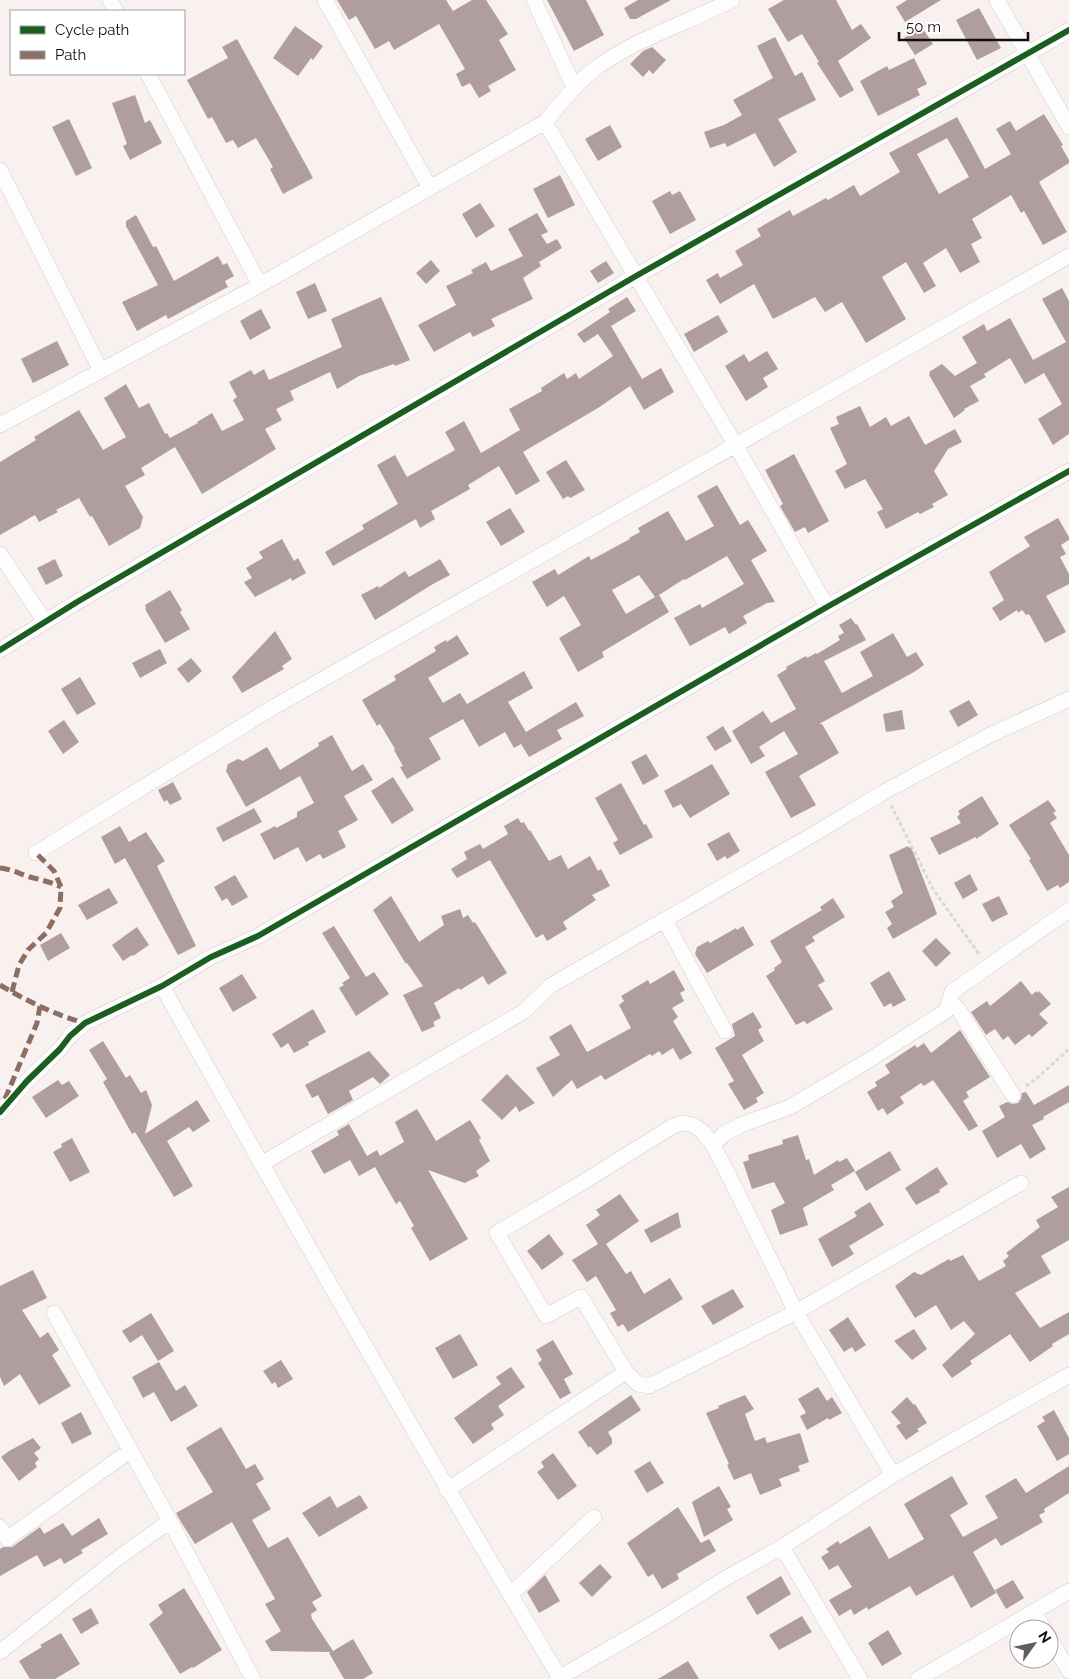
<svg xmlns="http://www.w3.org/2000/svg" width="1069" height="1679" viewBox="0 0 1069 1679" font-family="Raleway,sans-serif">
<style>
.building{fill:#b09e9e;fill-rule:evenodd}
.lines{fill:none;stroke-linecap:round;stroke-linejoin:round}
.street-casing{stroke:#d2cccc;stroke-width:16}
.path{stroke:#d9d8d7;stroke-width:3;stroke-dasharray:4 2.5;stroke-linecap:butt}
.street{stroke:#fefdfd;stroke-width:15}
.quiet{stroke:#8d6e63;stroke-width:5;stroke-dasharray:10 5;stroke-linecap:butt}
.cycleway-casing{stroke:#fff;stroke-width:9}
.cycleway{stroke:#1b5e20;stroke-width:6}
</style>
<rect width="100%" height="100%" fill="#f8f1f0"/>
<path class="building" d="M337 0H446L453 11 472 0H486L508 34 499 40 516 70 488 86 491 91 479 98 470 83 462 87 456 74 465 69 439 24 394 50 389 41 375 49 356 16 349 20Z
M547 0H586L604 35 574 51Z
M638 0H671L636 19H630L624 8Z
M784 0H836L852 30 861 24 871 38 838 61 854 90 840 98 817 63 819 62 802 34 788 42 768 9Z
M907 0H941L905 22 896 7Z
M979 8 1001 48 977 60 956 20Z
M295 26 323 46 313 60 311 58 298 76 273 58Z
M922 27 933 44 915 55 904 38Z
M775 37 795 76 802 72 816 100 778 119 797 152 774 167 755 133 727 147 725 143 710 148 704 132 724 125 742 115 733 100 773 78 757 46Z
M237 39 313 178 283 194 270 169 273 167 256 138 238 148 233 140 226 143 212 117 208 119 187 80 228 58 222 47Z
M652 47 666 60 653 74 649 70 643 77 630 64 643 51Z
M914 58 927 84 917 89 920 95 878 116 860 81 887 66 889 70Z
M135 95 145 123 150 120 162 143 130 160 123 146 127 144 112 103Z
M1044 114 1063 145 1061 146 1069 160V163L1039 182 1067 232 1043 245 1024 211 1021 213 1011 195 972 219 982 238 971 244 980 262 960 273 946 248 923 263 936 286 924 293 906 262 882 277 906 319 866 343 842 302 825 312 815 297 773 319 754 284 720 304 706 280 718 273 720 278 743 265 735 251 761 236 757 229 790 210 793 216 826 198 828 200 854 185 860 196 900 172 889 153 957 117 985 169 1011 154 996 129 1010 121 1016 131ZM947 138 969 177 939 194 917 154Z
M69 119 92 168 76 176 52 127Z
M610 125 622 147 598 161 585 139Z
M560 175 575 205 548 218 533 189Z
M670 191 672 195 680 191 696 220 670 234 652 201Z
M480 203 495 226 476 238 462 214Z
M537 213 548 232 541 235 547 244 557 239 562 248 539 262 541 266 523 278 533 299 491 319 495 326 473 337 470 332 434 352 418 325 456 305 446 286 473 273 471 270 486 262 491 271 523 256 508 229Z
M136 215 153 247 156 246 174 281 218 256 223 265 227 263 234 276 225 281 228 287 168 319 166 315 137 331 122 302 158 285 126 226V221Z
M431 260 440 271 426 284 416 273Z
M606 261 614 273 598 283 590 271Z
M315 283 327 311 308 319 296 292Z
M1062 288 1069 301V434L1053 445 1038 419 1062 404 1044 373 1025 384 1010 358 984 374 986 377 970 386 979 401 964 409 965 410 954 418 929 375 930 374 929 372 942 364 955 376 977 363 962 337 984 324 987 331 1010 318 1033 360 1066 342 1042 299Z
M381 297 410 360 395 366 394 364 359 376 337 389 330 372 290 391 294 400 276 409 282 420 265 429 276 449 202 494 175 447 141 468 145 475 125 486 143 517 140 528 109 546 92 516 90 517 79 498 56 510 58 512 39 522 35 515 0 535V462L36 440 34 437 79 410 103 450 126 437 104 398 126 384 139 408 149 403 165 434 167 433 170 438 198 423 197 422 212 413 222 431 244 420 233 400 237 397 229 382 251 370 254 375 264 369 269 380 342 347 331 319Z
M627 297 636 311 611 326 642 379 661 368 674 392 644 410 630 386 598 408 523 452 540 481 516 495 499 466 468 485 470 489 431 511 435 519 420 528 416 519 333 566 325 552 364 529 362 525 398 504 377 465 395 455 407 477 455 450 445 432 464 421 481 453 520 430 509 409 542 391 541 388 564 373 567 379 576 373 579 379 613 356 598 334 584 343 577 334 610 312 608 309Z
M261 309 271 328 250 340 240 321Z
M718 315 728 332 694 352 684 334Z
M57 341 69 365 33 383 21 359Z
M767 351 778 369 763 378 768 387 746 401 725 366 744 354 749 362Z
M860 406 870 427 886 417 891 426 909 416 925 445 955 429 962 442 948 449 934 471 948 495 932 504 934 507 920 514 918 512 886 529 877 512 883 509 865 479 845 489 835 471 847 464 830 428 839 424 836 417Z
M794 454 829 521 808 533 805 527 795 532 780 506 783 504 765 470Z
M566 460 585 490 570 498 568 496 563 499 546 472Z
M717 485 740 525 748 520 767 551 751 560 775 602 767 603 743 616 747 623 729 634 725 627 690 646 674 618 700 604 702 608 744 584 727 556 685 580 684 579 659 595 669 612 602 652 604 657 578 672 559 638 581 625 564 596 547 607 532 582 555 569 558 575 589 556 591 560 630 539 629 538 640 532 638 528 668 511 686 541 714 526 697 496ZM639 575 655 597 626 614 612 590Z
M510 508 525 532 501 546 486 522Z
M1058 518 1069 537V540L1061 545 1066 554 1060 557 1069 574V584L1046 596 1066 632 1045 643 1029 614 1026 615 1022 610 1018 613 1017 610 1000 621 992 608 1004 600 989 572 1030 546 1024 537Z
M282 539 294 561 298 558 306 573 292 581 291 578 255 597 244 582 252 578 246 568 263 558 259 552Z
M55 559 63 576 46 585 37 568Z
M440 559 450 575 433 584 375 620 361 595 378 586 379 588 405 571 409 577Z
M170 590 182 610 180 612 190 629 165 643 145 609 146 608 145 605Z
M851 618 856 625 857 624 866 640 824 661 842 693 873 676 860 652 893 633 907 657 916 652 924 665 914 672 819 724H822L839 753 799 776 816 805 791 818 765 772 798 754 784 731 759 747 765 756 751 764 732 731 763 711 771 723 796 709 777 675 787 669 786 667 806 656 807 658 816 653 817 654 840 640 838 636 844 633 839 625Z
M275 631 292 659 282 666 284 669 242 693 232 677Z
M457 635 469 654 428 678 443 703 460 693 467 704 524 671 533 688 508 702 526 732 576 702 584 716 557 730 562 739 529 757 521 744 514 748 505 732 479 747 463 719 429 738 441 759 407 779 400 767 403 766 394 750 395 749 380 724 377 726 362 700 396 680 394 676 436 651 434 647 446 640 447 642Z
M160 649 167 663 140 678 132 663Z
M191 658 202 671 188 683 177 669Z
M80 677 96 704 77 715 61 689Z
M969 700 978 715 958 727 949 711Z
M902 710 905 729 886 732 883 714Z
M64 720 79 742 63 754 48 731Z
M723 726 732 741 715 751 706 737Z
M332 735 352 771 363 764 373 780 344 796 358 820 338 831 346 847 323 859 320 854 306 862 298 847 274 860 260 834 275 826 276 828 297 817V812L314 803 300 776 246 807 226 771 228 764 238 759 243 761 267 747 280 770 319 746 318 743Z
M646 754 659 776 643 785 631 762Z
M712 764 730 794 690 818 681 804 673 808 664 791Z
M393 777 414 810 392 824 371 791Z
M173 782 182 799 170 805 167 800 164 802 158 790Z
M621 783 644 825 646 824 653 837 620 855 613 843 618 840 595 798Z
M982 796 999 824 976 839V837L939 855 930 838 961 823 957 817 960 814 958 811Z
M1048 800 1056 811 1053 813 1057 818 1050 823 1069 855V882L1060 888 1058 885 1047 891 1029 860 1031 859 1009 825Z
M254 808 262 822 223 842 216 828Z
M518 818 521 823 524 822 529 831 530 830 549 861 561 855 568 869 590 856 598 871 601 869 610 886 592 895 596 900 563 922 567 929 547 941 543 934 536 938 490 860 457 878 451 869 467 859 464 852 480 844 483 849 508 834 504 826Z
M120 826 129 842 146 832 165 861 157 866 196 946 178 955 125 858 115 864 101 837Z
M729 832 740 851 727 859 725 856 717 861 707 844Z
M908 846 909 848 911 847 937 914 893 939 887 928 892 924 885 912 894 907 891 901 903 893 889 855Z
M970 874 978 890 963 899 954 883Z
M235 875 248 897 232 906 227 898 222 901 214 887Z
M109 888 118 903 87 920 78 905Z
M391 896 419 942 444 925 441 916 460 909 463 918 468 915 473 923 475 922 507 973 488 985 483 976 460 990 459 988 434 1003 441 1018 433 1022 435 1026 422 1032 403 995 423 986 407 963 406 964 373 910Z
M999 896 1008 914 992 922 982 904Z
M833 898 845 917 812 937 815 941 805 947 825 981 818 985 833 1009 807 1024 804 1021 796 1025 766 976 775 970 774 968 782 962 770 941 822 910 820 907Z
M334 926 366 977 374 972 389 994 356 1016 339 988 344 985 342 983 350 978 322 933Z
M743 926 754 945 707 973 695 954 697 947 708 941 710 943 736 928 737 930Z
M137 927 149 945 133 956 132 955 123 961 112 945Z
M61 933 70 948 48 961 40 945Z
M936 938 951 953 936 967 922 951Z
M674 970 685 990 680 993 684 1001 672 1008 678 1017 673 1021 692 1053 680 1060 673 1048 662 1055 659 1051 652 1056 650 1054 605 1080 601 1075 577 1089 572 1080 553 1097 536 1068 560 1055 549 1037 571 1024 587 1052 631 1028 619 1005 624 1001 621 996 648 980 650 984Z
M889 971 906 1000 893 1007 891 1003 884 1007 870 983Z
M242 974 257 998 233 1012 219 988Z
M1021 981 1032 995 1036 991 1038 993 1039 991 1051 1004 1039 1014 1048 1023 1032 1037 1029 1034 1015 1045 1008 1036 1003 1040 995 1029 986 1035 971 1012 987 1001 990 1006Z
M313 1009 326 1032 308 1042 309 1045 294 1053 288 1043 281 1048 272 1034Z
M753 1012 762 1027 758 1030 764 1041 742 1055 764 1093 756 1098 758 1102 744 1110 728 1084 734 1081 715 1048 735 1036 732 1024Z
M960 1030 990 1077 966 1092 969 1097 963 1101 978 1126 969 1131 933 1080 924 1086 921 1083 900 1097 904 1103 887 1115 883 1108 878 1111 867 1092 877 1086 875 1082 890 1073 885 1065 915 1045 917 1048 924 1043 931 1053Z
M103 1041 126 1078 130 1075 141 1093 146 1090 152 1105 145 1134 197 1100 210 1121 193 1132 189 1127 167 1141 193 1186 174 1197 135 1132 132 1134 103 1082 107 1079 89 1050Z
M369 1051 390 1075 380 1084 373 1077 349 1091 353 1100 328 1114 318 1095 312 1098 305 1085Z
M507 1074 535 1103 519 1112 516 1106 502 1120 481 1100Z
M58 1080 62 1085 69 1081 79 1096 46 1118 32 1097Z
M1069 1085V1102L1043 1117 1044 1119 1032 1125 1046 1149 1030 1159 1021 1144 997 1158 982 1131 1005 1117 999 1106 1007 1102 1013 1104 1018 1103 1021 1099 1022 1093 1026 1092 1034 1105Z
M417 1109 436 1141 470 1120 481 1138 479 1140 490 1161 476 1171 479 1176 465 1183 428 1170 468 1239 430 1261 411 1228 414 1226 400 1201 396 1204 375 1167 359 1176 350 1160 324 1174 311 1151 339 1135 337 1131 349 1124 367 1156 377 1150 380 1156 404 1142 395 1122Z
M798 1135 806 1160 809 1159 814 1175 838 1160 839 1162 847 1158 855 1171 831 1185 834 1190 803 1208 808 1225 780 1235 771 1210 785 1203 774 1182 752 1189 743 1162 749 1160 748 1155 783 1144 782 1140Z
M72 1138 90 1172 70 1182 53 1152 62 1147 61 1144Z
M890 1151 901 1170 866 1191 855 1172Z
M937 1167 948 1184 939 1190 940 1192 916 1205 905 1188Z
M1069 1187V1240L1041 1256 1051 1273 1015 1293 1040 1328 1069 1312V1334L1052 1344 1053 1346 1030 1362 1010 1334 970 1361 972 1364 952 1378 942 1365 975 1334 964 1321 951 1330 936 1305 915 1318 895 1286 914 1272 921 1275 949 1259 950 1261 963 1255 979 1281 1006 1266 1003 1261 1009 1256 1006 1253 1040 1227 1036 1220 1058 1207 1051 1197Z
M620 1194 639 1221 606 1244 626 1274 631 1271 644 1294 670 1278 683 1299 628 1332 623 1324 618 1327 610 1313 616 1310 596 1276 587 1282 572 1260 598 1244 586 1225 600 1215 596 1210Z
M870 1202 884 1225 849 1246 854 1254 832 1267 818 1239 857 1216 854 1212Z
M678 1212 681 1227 651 1243 644 1230Z
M549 1234 564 1254 542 1270 527 1251Z
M33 1270 47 1298 22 1310 40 1338 48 1332 59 1350 52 1355 71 1386 39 1405 20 1374 4 1386 0 1377V1286Z
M733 1289 744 1307 713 1325 701 1306Z
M151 1313 174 1351 158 1361 142 1335 130 1343 122 1331Z
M848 1317 866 1345 855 1352 852 1347 844 1352 829 1330Z
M914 1329 927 1349 912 1360 894 1341Z
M460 1334 478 1365 453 1379 435 1348Z
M553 1340 573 1374 564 1379 571 1393 560 1399 538 1363 542 1360 536 1350Z
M281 1360 293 1379 278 1388 275 1382 272 1384 263 1371Z
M159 1362 176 1391 185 1385 198 1406 171 1422 154 1392 143 1398 132 1377Z
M511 1367 525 1387 498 1406 504 1415 491 1424 494 1429 473 1444 454 1418 501 1384 496 1377Z
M818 1387 827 1401 832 1397 842 1413 829 1420 828 1418 807 1430 800 1416 806 1413 798 1399Z
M631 1395 641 1410 608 1432 612 1439V1444L597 1455 590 1446 589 1448 578 1432Z
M745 1395 754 1409 745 1414 755 1441 765 1437 767 1443 800 1433 809 1462 798 1466 800 1471 779 1479 782 1486 760 1495 751 1473 734 1480 727 1465 729 1464 706 1413 719 1408 718 1406Z
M907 1397 914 1405 915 1404 927 1423 917 1429 919 1431 906 1440 896 1426 901 1423 891 1412Z
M1054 1410 1069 1438V1454L1057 1461 1037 1426 1045 1421 1042 1417Z
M81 1412 92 1434 72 1444 61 1423Z
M221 1427 246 1469 255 1464 264 1479 256 1484 271 1509 252 1520 268 1548 288 1537 322 1596 312 1602 317 1610 311 1614 312 1619 333 1651 353 1639 373 1673 363 1679H344L329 1653 331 1652 271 1651 265 1641 281 1631 265 1604 275 1599 232 1522 195 1544 181 1522 176 1513 213 1492 186 1448Z
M33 1438 41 1448 34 1453 39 1459 35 1463 37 1467 19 1481 1 1457 9 1451Z
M553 1453 577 1486 558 1500 537 1472 544 1467 541 1462Z
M650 1461 664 1483 647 1493 634 1471Z
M1069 1466V1493L1044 1509 1045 1512 1039 1515 1043 1522 1001 1546 996 1538 973 1552 996 1593 971 1608 953 1575 916 1596 910 1586 868 1610 867 1607 854 1615 851 1609 839 1616 829 1600 852 1587 838 1565 829 1570 821 1557 829 1552 826 1549 838 1541 840 1544 870 1526 889 1559 924 1539 904 1504 952 1476 968 1504 950 1515 963 1537 998 1518 985 1496 1016 1478 1026 1493Z
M719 1486 731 1507 727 1509 733 1520 704 1537 692 1502Z
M360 1495 368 1508 319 1537 302 1513 330 1496 337 1508Z
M678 1507 701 1543 709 1539 716 1551 677 1574 679 1579 662 1589 653 1574 648 1577 627 1543Z
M99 1518 108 1534 81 1550 83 1553 64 1564 61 1558 44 1567 37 1555 0 1576V1549L3 1547H12L40 1527 44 1534 63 1523 72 1536Z
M600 1564 612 1577 592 1597 579 1583Z
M545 1575 560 1601 539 1613 527 1592Z
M781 1576 791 1594 757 1615 746 1597Z
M1013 1580 1024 1598 1006 1609 995 1590Z
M184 1588 222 1650 193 1668 192 1667 180 1674 149 1624 163 1613 158 1605Z
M91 1608 99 1623 81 1634 72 1619Z
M802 1616 812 1632 779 1650 769 1635Z
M888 1630 902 1654 882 1666 868 1643Z
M61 1633 80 1664 55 1679H30L19 1661 42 1647 40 1645Z
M688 1661 699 1679H658Z"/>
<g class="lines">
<defs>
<path id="street" d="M110 0 116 11
M325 0 430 188
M534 0 574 87
M997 0 1069 127
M148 74 260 285
M545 122 736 446 827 607
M0 170 101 371
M0 425 260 285 545 122C560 105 574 85 592 71 633 39 686 24 732 0
M0 554 45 622
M0 650 77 602 636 276 1069 30
M36 853 272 708 1069 256
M665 921 725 1031
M162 986C291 1218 423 1450 560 1678
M949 1001 958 1009 1013 1095
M0 1112 27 1081 60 1049 70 1036 85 1023 162 986 211 957 258 936 827 607 1069 471
M713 1145 724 1134 743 1124 790 1107 866 1062 946 1011 952 992 1069 910
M261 1164 523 1012 550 986 819 831 884 792 990 735 1069 699
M54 1313 170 1521
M626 1372 581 1297 546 1316 497 1233 585 1181 673 1126 683 1123 693 1125 702 1131 713 1145 731 1180 796 1312 893 1475
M447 1490 626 1372 638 1384 649 1386 796 1312 1021 1183
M0 1527 7 1539 131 1450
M782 1547 860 1679
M510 1595 594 1517
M1034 1612 1044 1629
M1049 1637 1069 1671
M0 1652 118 1558 170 1521 253 1679
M557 1679 659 1620 726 1578 782 1547 893 1475 1069 1375
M918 1679 1069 1591"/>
</defs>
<use href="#street" class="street-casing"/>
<path class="path" d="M891 805 933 889 979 954
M1026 1086 1036 1079 1069 1049"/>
<use href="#street" class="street"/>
<path class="quiet" d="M0 868C11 869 20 874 30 877 41 880 51 882 61 887
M0 985C27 1001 55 1015 85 1023
M12 992 19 965 28 950 46 933 60 908 61 887 54 871 36 853
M5 1099 37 1023 40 1006"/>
<defs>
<path id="cycleway" d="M0 650 77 602 636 276 1069 30
M0 1112 27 1081 60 1049 70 1036 85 1023 162 986 211 957 258 936 827 607 1069 471"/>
</defs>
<use href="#cycleway" class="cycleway-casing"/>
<use href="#cycleway" class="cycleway"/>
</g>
<rect x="10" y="10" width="175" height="65" fill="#ffffff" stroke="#a19f9f"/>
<rect x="20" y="26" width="25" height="8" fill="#1b5e20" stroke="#a19f9f"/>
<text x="55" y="35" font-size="15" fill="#130f0e">Cycle path</text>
<rect x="20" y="51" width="25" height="8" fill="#8d6e63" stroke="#a19f9f"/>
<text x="55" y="60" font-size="15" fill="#130f0e">Path</text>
<g transform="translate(1034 1644) rotate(57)"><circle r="24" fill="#ffffff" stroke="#a19f9f"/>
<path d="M0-4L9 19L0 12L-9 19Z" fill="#635e5d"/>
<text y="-8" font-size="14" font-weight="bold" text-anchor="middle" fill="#130f0e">N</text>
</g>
<path d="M899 32v8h129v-8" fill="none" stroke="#130f0e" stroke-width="2.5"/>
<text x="906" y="32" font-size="15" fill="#130f0e" stroke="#ffffff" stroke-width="4" paint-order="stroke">50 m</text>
</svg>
